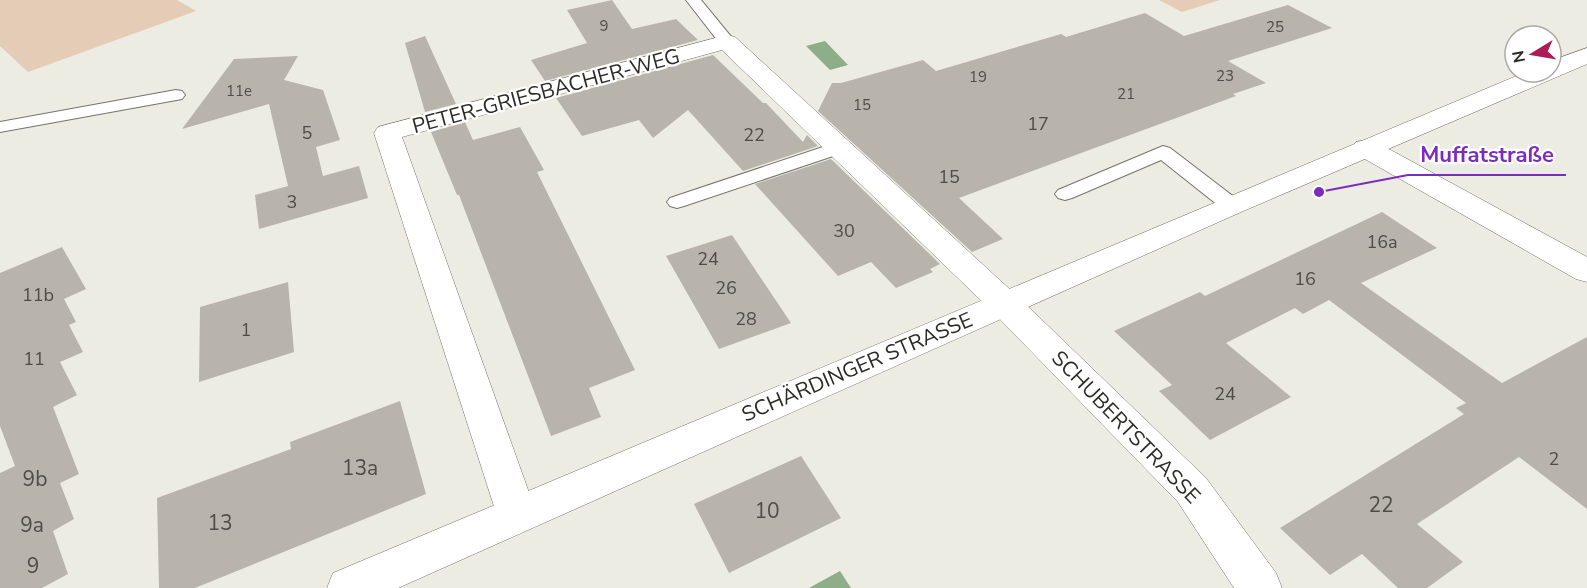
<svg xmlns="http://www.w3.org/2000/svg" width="1587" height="588" viewBox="0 0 1587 588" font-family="'Nunito Sans',sans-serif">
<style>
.green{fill:#e4ccb7}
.water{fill:#8ead89}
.building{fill:#b9b4ab}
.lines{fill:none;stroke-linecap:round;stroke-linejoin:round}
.lane-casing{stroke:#75746b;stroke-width:2}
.street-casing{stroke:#75746b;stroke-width:1}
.secondary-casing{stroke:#75746b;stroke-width:1}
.lane{fill:#fff;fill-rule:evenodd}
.street{fill:#fff;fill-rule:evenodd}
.secondary{fill:#fff;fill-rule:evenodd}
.labels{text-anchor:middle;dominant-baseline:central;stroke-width:4.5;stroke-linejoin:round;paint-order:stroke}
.far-number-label{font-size:15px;fill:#4e4c47}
.number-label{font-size:18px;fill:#4e4c47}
.street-label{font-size:21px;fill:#2b2a26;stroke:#fff}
.near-number-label{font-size:21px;fill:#4e4c47}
.leader{fill:none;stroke:#7b2cbf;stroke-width:2}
.callout-dot{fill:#7b2cbf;stroke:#fff;stroke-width:2}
.callout-label{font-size:22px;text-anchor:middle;font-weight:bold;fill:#7b2cbf;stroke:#fff;stroke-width:4.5;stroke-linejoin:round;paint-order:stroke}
</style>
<rect width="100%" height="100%" fill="#edece2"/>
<path class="green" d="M0 0H177L196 11 28 72 0 46Z
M1159 0H1220L1182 12Z"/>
<path class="water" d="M825 41 848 65 830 70 806 46Z
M840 571 851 588H809Z"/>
<path class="building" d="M612 0 632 29 676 19 698 40 545 81 531 60 587 43 567 10Z
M1288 5 1332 28 1228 61 1266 83 1233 94 1236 96 959 198 1003 239 972 252 818 111 832 83H841L923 60 936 71 1061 34 1066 37 1145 13 1184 36Z
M425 36 456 104 425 112 405 43Z
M713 55 763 103H766L803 142 807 135 818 146 743 171 688 110 653 138 639 120 582 136 556 98Z
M298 56 284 80 323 90 340 140 316 147 323 176 359 166 368 198 259 229 255 195 288 186 269 104 182 129 234 59Z
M465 122 473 140 520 127 544 170 537 172 635 370 589 388 601 417 551 436 459 195H457L431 132Z
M831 159 940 264 930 269 933 272 896 288 871 262 838 276 755 184Z
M1382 212 1437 248 1361 283 1502 383 1587 337V509L1519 457 1417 524 1463 562 1427 588H1398L1362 554 1330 575 1280 528 1464 414 1456 408 1466 403 1329 300 1303 314 1295 308 1226 343 1291 397 1210 440 1159 391 1172 385 1114 331 1200 292 1205 296Z
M732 235 791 323 719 349 666 256Z
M62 247 86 289 64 299 76 322 69 325 83 352 60 362 77 395 53 407 79 474 60 483 74 519 53 531 68 574 42 588H0V473L15 466 0 426V273Z
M288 282 294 352 199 382 200 307Z
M400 401 426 494 195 588H159L157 498 291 449 290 442Z
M801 456 841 518 729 573 694 504Z"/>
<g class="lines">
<defs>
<path id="lane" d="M686 0H701L733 39 735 42 733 45H721Z
M176 90 182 91 185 95 182 99 0 132V122Z
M838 142 845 144 847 148 845 152 684 206 677 208 670 206 667 202 670 198Z
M1163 146 1170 148 1238 200 1241 205 1238 210 1231 211 1224 210 1161 160 1072 198 1065 200 1058 198 1055 194 1058 190Z"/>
<path id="street" d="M727 35 735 37 1016 295 1206 478 1276 573 1282 588H1234L1178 502 992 311 722 50 402 137 537 515 531 528 516 533 501 528 374 133 378 127Z
M1366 140 1376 142 1587 257V282L1576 279 1356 154 1352 148 1356 142Z"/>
<path id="secondary" d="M1587 48V64L1241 212 398 588H327L333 573 1526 72H1551V61Z"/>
</defs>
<use href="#lane" class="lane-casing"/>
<use href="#street" class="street-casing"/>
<use href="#secondary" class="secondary-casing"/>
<use href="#lane" class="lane"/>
<use href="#street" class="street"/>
<use href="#secondary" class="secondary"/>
</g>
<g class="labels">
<g class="far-number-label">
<text x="604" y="26">9</text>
<text x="1275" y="27">25</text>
<text x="1225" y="76">23</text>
<text x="978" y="77">19</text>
<text x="239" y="91">11e</text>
<text x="1126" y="94">21</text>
<text x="862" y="105">15</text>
</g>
<g class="number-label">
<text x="1038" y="124">17</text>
<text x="307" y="133">5</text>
<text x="754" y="135">22</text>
<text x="949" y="177">15</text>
<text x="292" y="202">3</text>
<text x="844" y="231">30</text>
<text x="1382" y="242">16a</text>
<text x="708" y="259">24</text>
<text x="1305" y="279">16</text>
<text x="726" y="288">26</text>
<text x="38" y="295">11b</text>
<text x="746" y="319">28</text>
<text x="246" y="330">1</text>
<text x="34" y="359">11</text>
<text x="1225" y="394">24</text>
<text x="1554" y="459">2</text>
</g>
<g class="street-label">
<text transform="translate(546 91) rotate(-15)">PETER-GRIESBACHER-WEG</text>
<text transform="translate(857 367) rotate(-23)">SCHÄRDINGER STRASSE</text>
<text transform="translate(1126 427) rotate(46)">SCHUBERTSTRASSE</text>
</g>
<g class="near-number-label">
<text x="360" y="468">13a</text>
<text x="35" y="479">9b</text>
<text x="1381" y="505">22</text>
<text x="767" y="511">10</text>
<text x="220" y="523">13</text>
<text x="32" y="525">9a</text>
<text x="33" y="566">9</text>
</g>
</g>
<path class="leader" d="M1319 192L1408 175H1566"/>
<circle class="callout-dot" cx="1319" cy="192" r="6"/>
<g class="callout-label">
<text x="1487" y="162">Muffatstraße</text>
</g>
<g transform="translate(1533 54) rotate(259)"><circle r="28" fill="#ffffff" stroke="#aaaaa8" stroke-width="1.5"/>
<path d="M0-4.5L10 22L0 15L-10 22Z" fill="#ac1d58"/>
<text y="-9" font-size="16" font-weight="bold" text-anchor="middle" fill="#2b2a26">N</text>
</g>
</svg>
